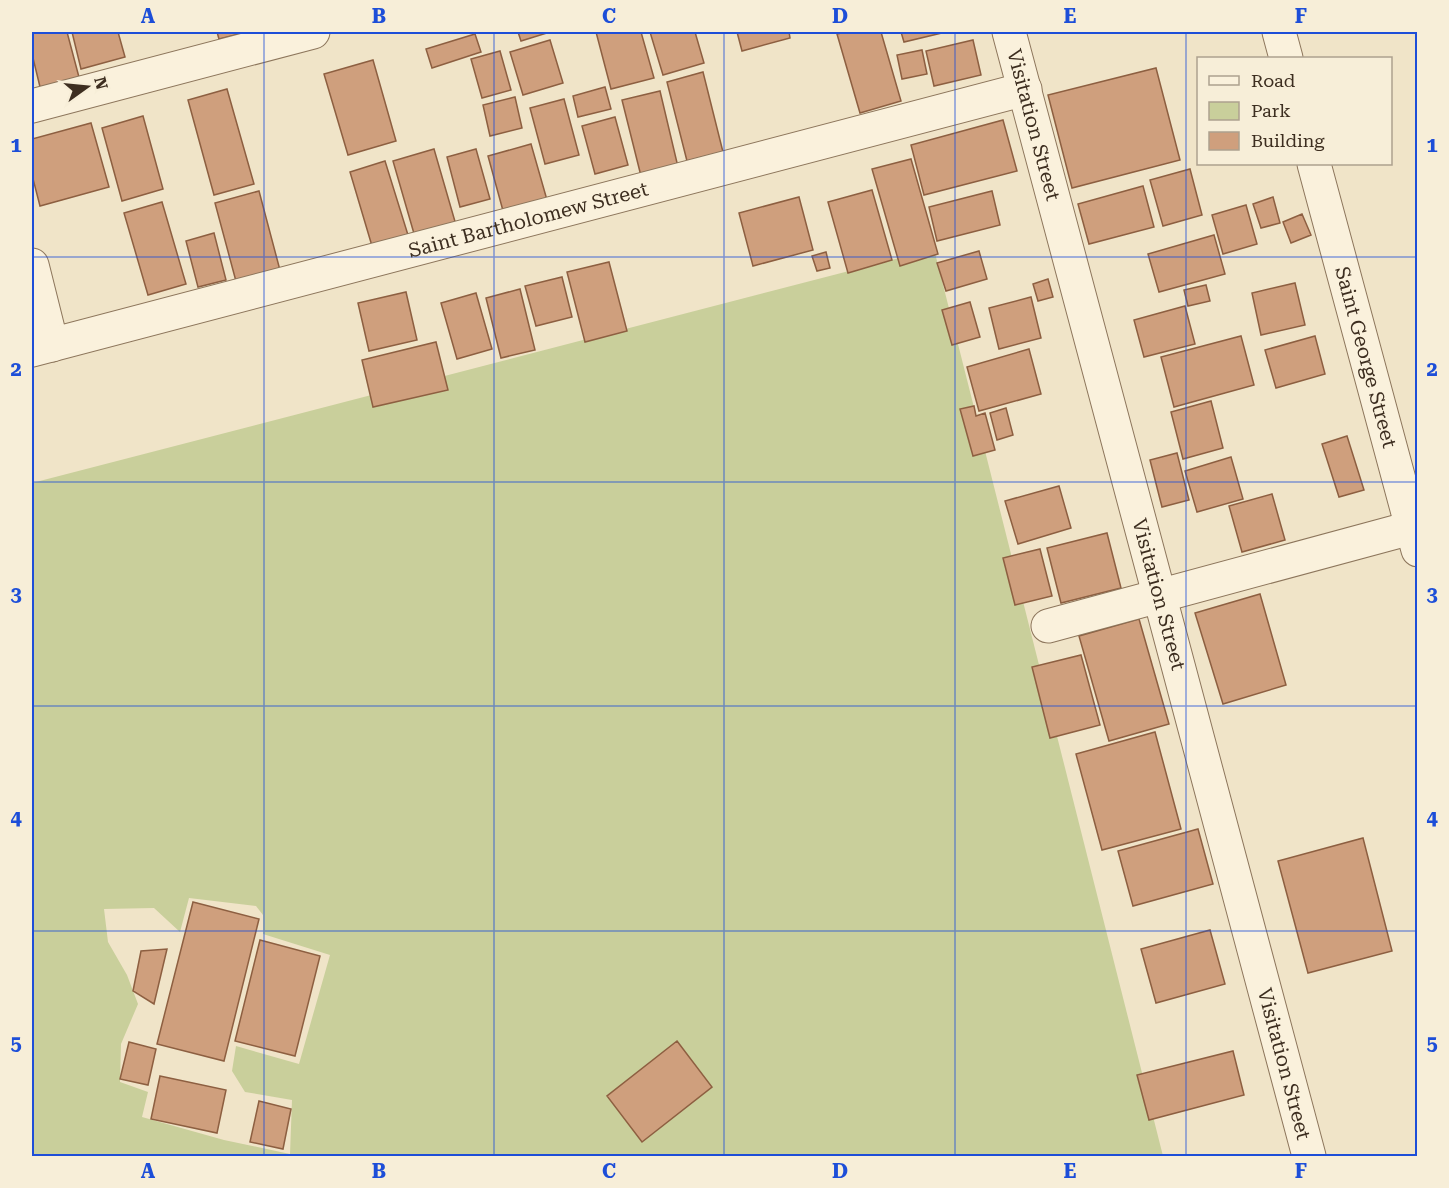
<svg xmlns="http://www.w3.org/2000/svg" width="1449" height="1188" viewBox="0 0 1449 1188" font-family="'Roboto Serif',serif">
<style>
.green{fill:#c9cf9b;fill-rule:evenodd}
.building{fill:#cf9f7d;stroke:#8d5f41;stroke-width:1.5}
.lines{fill:none;stroke-linecap:round;stroke-linejoin:round}
.minor-casing{stroke:#8d765c;stroke-width:35}
.minor{stroke:#faf1dc;stroke-width:33}
.grid{fill:none;stroke:#1d4ed8;stroke-width:1.5;stroke-opacity:0.55}
.labels{text-anchor:middle;dominant-baseline:central;stroke-width:4.5;stroke-linejoin:round;paint-order:stroke}
.street-label{font-size:20px;fill:#3d2e20;stroke:#f7eed8}
.neatline{fill:none;stroke:#1d4ed8;stroke-width:2}
.grid-label{font-size:20px;text-anchor:middle;font-weight:bold;fill:#1d4ed8}
</style>
<rect width="100%" height="100%" fill="#f0e4c8"/>
<path class="green" d="M934 249 1163 1156H32V483ZM189 898 256 906 263 915V934L330 955 299 1064 236 1046 232 1071 245 1092 292 1100 290 1154 224 1140 142 1117 148 1092 120 1082 121 1044 138 1004 127 975 108 942 104 909 154 908 180 932Z"/>
<path class="building" d="M32 32H67L80 81 41 91 32 54Z
M72 32H118L125 57 81 69Z
M217 32H247L219 39Z
M518 32H547V33L521 41Z
M596 32H641L654 78 611 89Z
M650 32H695L704 63 663 75Z
M737 32H789L790 38 742 51Z
M846 32H881L901 101 860 113 837 34Z
M901 32H946L904 42Z
M475 34 481 52 432 68 426 49Z
M550 40 563 83 523 95 510 52Z
M973 40 981 75 934 86 926 51Z
M922 50 927 74 902 79 897 55Z
M500 51 511 90 482 98 471 59Z
M373 60 396 141 348 155 324 74Z
M1156 68 1180 160 1072 188 1048 95Z
M703 72 723 152 687 161 667 82Z
M605 87 611 109 578 117 573 96Z
M227 89 254 184 214 195 188 100Z
M660 91 678 167 641 176 622 100Z
M515 97 522 128 490 136 483 105Z
M564 99 579 155 545 164 530 108Z
M143 116 163 189 122 201 102 128Z
M615 117 628 165 595 174 582 126Z
M1003 120 1017 171 924 195 911 145Z
M91 123 109 187 40 206 32 175V139Z
M531 144 549 207 505 218 488 156Z
M434 149 456 225 415 237 393 161Z
M476 149 490 199 460 207 447 157Z
M911 159 938 254 900 266 872 169Z
M385 161 408 235 372 246 350 172Z
M1190 169 1202 215 1163 226 1150 180Z
M1143 186 1154 227 1089 244 1078 204Z
M872 190 892 260 848 273 828 202Z
M259 191 281 274 237 285 215 203Z
M992 191 1000 225 937 241 929 207Z
M799 197 813 250 753 266 739 213Z
M1273 197 1280 223 1261 228 1253 204Z
M162 202 186 284 148 295 124 213Z
M1246 205 1257 244 1223 254 1212 215Z
M1302 214 1311 235 1291 243 1283 222Z
M214 233 226 280 198 287 186 241Z
M1214 235 1225 274 1159 292 1148 254Z
M979 251 987 279 946 291 937 263Z
M826 252 830 268 817 271 812 256Z
M609 262 627 331 585 342 567 272Z
M562 277 572 317 536 326 525 286Z
M1048 279 1053 297 1038 301 1033 284Z
M1295 283 1305 325 1261 335 1252 293Z
M1206 285 1210 301 1188 306 1184 290Z
M520 289 535 350 501 358 486 298Z
M406 292 417 340 369 351 358 303Z
M476 293 492 349 457 359 441 303Z
M1031 297 1041 338 999 349 989 308Z
M970 302 980 337 952 345 942 310Z
M1185 306 1195 344 1144 357 1134 320Z
M1241 336 1254 385 1174 407 1161 357Z
M1315 336 1325 374 1276 388 1265 350Z
M436 342 448 390 373 407 362 360Z
M1029 349 1041 394 979 411 967 367Z
M1211 401 1223 448 1183 459 1171 412Z
M974 406 976 416 985 413 995 450 973 456 960 409Z
M1006 408 1013 435 997 440 990 413Z
M1347 436 1364 490 1339 497 1322 444Z
M1177 453 1189 500 1162 507 1150 460Z
M1231 457 1243 499 1197 512 1185 471Z
M1059 486 1071 528 1018 544 1005 501Z
M1272 494 1285 540 1242 552 1229 506Z
M1107 533 1121 588 1061 603 1047 548Z
M1040 549 1052 596 1015 605 1003 558Z
M1260 594 1286 685 1223 704 1195 613Z
M1139 619 1169 724 1109 741 1079 636Z
M1081 655 1100 725 1050 738 1032 667Z
M1155 732 1181 829 1102 850 1076 754Z
M1198 829 1213 884 1133 906 1118 851Z
M1363 838 1392 951 1308 973 1278 861Z
M193 902 259 919 224 1061 157 1044Z
M1210 930 1225 984 1156 1003 1141 949Z
M260 940 320 956 295 1056 235 1041Z
M167 949 154 1004 133 991 141 951Z
M677 1041 712 1087 642 1142 607 1096Z
M129 1042 156 1049 148 1085 120 1079Z
M1233 1051 1244 1095 1149 1120 1137 1075Z
M160 1076 226 1090 217 1133 151 1119Z
M259 1101 291 1109 283 1149 250 1142Z"/>
<g class="lines">
<defs>
<g id="minor">
<path id="s1" d="M1009 32 1309 1156"/>
<path d="M1279 32 1286 58"/>
<path d="M32 106 313 32"/>
<path id="s2" d="M1314 164 1418 550"/>
<path d="M32 265 52 345"/>
<path id="s3" d="M32 350 1025 89"/>
<path d="M1048 626 1418 526"/>
</g>
</defs>
<use href="#minor" class="minor-casing"/>
<use href="#minor" class="minor"/>
</g>
<path class="grid" d="M264 32V1156M494 32V1156M724 32V1156M955 32V1156M1186 32V1156M32 257H1418M32 482H1418M32 706H1418M32 931H1418"/>
<g class="labels">
<g class="street-label">
<text stroke="none"><textPath href="#s1" startOffset="96">Visitation Street</textPath></text>
<text stroke="none"><textPath href="#s3" startOffset="513">Saint Bartholomew Street</textPath></text>
<text stroke="none"><textPath href="#s2" startOffset="200">Saint George Street</textPath></text>
<text stroke="none"><textPath href="#s1" startOffset="582">Visitation Street</textPath></text>
<text stroke="none"><textPath href="#s1" startOffset="1068">Visitation Street</textPath></text>
</g>
</g>
<rect width="1449" height="1188" fill="none" stroke="#f7eed8" stroke-width="66"/>
<rect x="1197" y="57" width="195" height="108" fill="#f7eed8" stroke="#ada18e" stroke-width="1.5"/>
<rect x="1209" y="76" width="30" height="9" fill="#faf1dc" stroke="#ada18e" stroke-width="1.5"/>
<text x="1251" y="87" font-size="18" fill="#3d2e20">Road</text>
<rect x="1209" y="102" width="30" height="18" fill="#c9cf9b" stroke="#ada18e" stroke-width="1.5"/>
<text x="1251" y="117" font-size="18" fill="#3d2e20">Park</text>
<rect x="1209" y="132" width="30" height="18" fill="#cf9f7d" stroke="#ada18e" stroke-width="1.5"/>
<text x="1251" y="147" font-size="18" fill="#3d2e20">Building</text>
<g transform="translate(87 87) rotate(75)" stroke="#f7eed8" stroke-width="4.5" paint-order="stroke">
<path d="M0-4.5L10 22L0 15L-10 22Z" fill="#3d2e20"/>
<text y="-9" font-size="16" font-weight="bold" text-anchor="middle" fill="#3d2e20">N</text>
</g>
<rect x="33" y="33" width="1383" height="1122" class="neatline"/>
<g class="grid-label">
<text x="148" y="23">A</text>
<text x="379" y="23">B</text>
<text x="609" y="23">C</text>
<text x="840" y="23">D</text>
<text x="1070" y="23">E</text>
<text x="1301" y="23">F</text>
<text x="16" y="152">1</text>
<text x="1432" y="152">1</text>
<text x="16" y="376">2</text>
<text x="1432" y="376">2</text>
<text x="16" y="601">3</text>
<text x="1432" y="601">3</text>
<text x="16" y="825">4</text>
<text x="1432" y="825">4</text>
<text x="16" y="1050">5</text>
<text x="1432" y="1050">5</text>
<text x="148" y="1178">A</text>
<text x="379" y="1178">B</text>
<text x="609" y="1178">C</text>
<text x="840" y="1178">D</text>
<text x="1070" y="1178">E</text>
<text x="1301" y="1178">F</text>
</g>
</svg>
